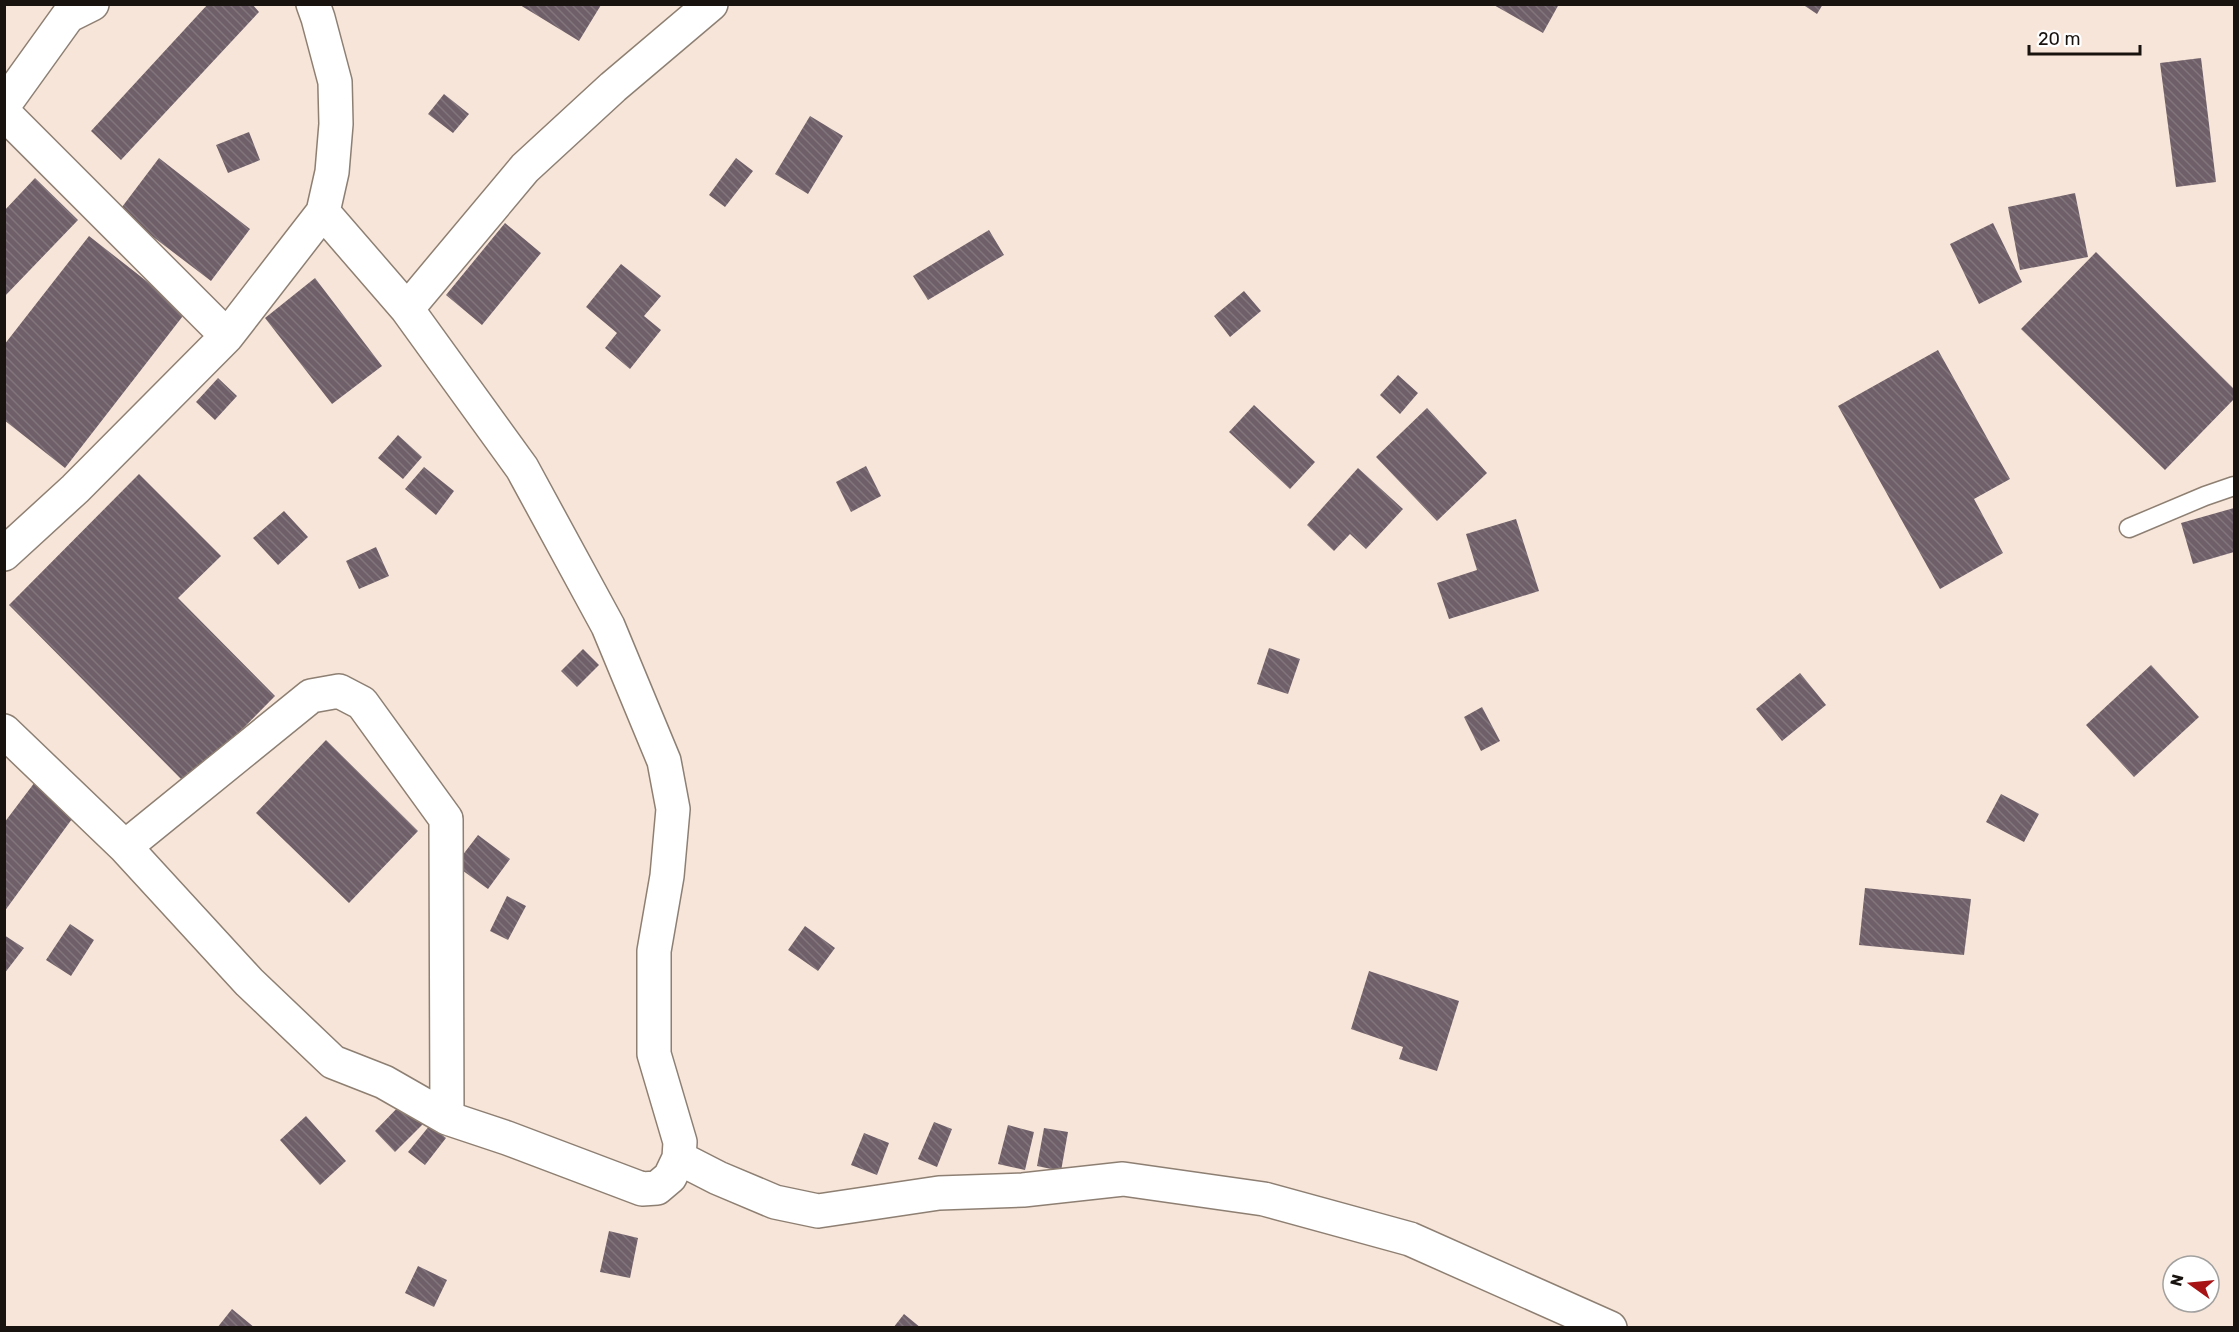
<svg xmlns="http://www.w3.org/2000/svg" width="2239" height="1332" viewBox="0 0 2239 1332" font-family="Rubik,sans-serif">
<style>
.building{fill:url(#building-back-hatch)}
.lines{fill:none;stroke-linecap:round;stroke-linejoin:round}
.lane-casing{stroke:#8e7f73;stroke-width:21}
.street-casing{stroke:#8e7f73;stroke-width:36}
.lane{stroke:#fff;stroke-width:18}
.street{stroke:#fff;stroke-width:33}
</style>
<defs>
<pattern id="building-back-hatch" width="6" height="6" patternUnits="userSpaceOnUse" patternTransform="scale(1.5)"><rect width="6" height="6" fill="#6f5f68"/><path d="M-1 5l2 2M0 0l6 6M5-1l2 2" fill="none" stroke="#82757c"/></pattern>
</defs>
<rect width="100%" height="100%" fill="#f6e5d8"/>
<path class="building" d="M208 4H252L259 12 121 160 91 131Z
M1492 4H1559L1543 33Z
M1802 4H1823L1817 14Z
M520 5H601L579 41Z
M2201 58 2216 182 2176 187 2160 63Z
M444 94 469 114 453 133 428 114Z
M810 116 843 136 808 194 775 174Z
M249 132 260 160 228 173 216 145Z
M159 158 250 229 211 281 119 211Z
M736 158 753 171 725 207 709 195Z
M35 178 78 220 4 297V211Z
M2075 193 2088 257 2020 270 2008 207Z
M505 223 541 253 482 325 446 295Z
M1993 223 2022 282 1979 304 1950 244Z
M989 230 1004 255 928 300 913 276Z
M89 236 186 312 65 468 4 420V345Z
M2096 252 2234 389V399L2165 470 2021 329Z
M621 264 661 296 644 316 661 330 630 369 605 348 617 333 586 307Z
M315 278 382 366 332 404 265 318Z
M1244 291 1261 311 1230 337 1214 316Z
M1938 350 2010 479 1974 499 2003 553 1940 589 1838 406Z
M1398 375 1418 393 1400 414 1380 395Z
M218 378 237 396 215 420 196 402Z
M1254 405 1315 462 1290 489 1229 432Z
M1427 408 1487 473 1437 521 1376 457Z
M398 435 422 457 403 479 378 458Z
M866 466 881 496 851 512 836 482Z
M424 467 454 491 436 515 405 489Z
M1358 468 1403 509 1366 549 1350 534 1334 551 1307 525Z
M139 474 221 556 178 598 275 696 187 785 9 605Z
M2234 508V552L2193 564 2181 523Z
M284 511 308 537 278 565 253 538Z
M1516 519 1539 591 1449 619 1437 583 1477 570 1466 534Z
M376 547 389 576 359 589 346 561Z
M1269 648 1300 659 1288 694 1257 684Z
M583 649 599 665 577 687 561 671Z
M2151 665 2199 717 2134 777 2086 725Z
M1800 673 1826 705 1782 741 1756 709Z
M1482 707 1500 741 1481 751 1464 717Z
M326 740 418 831 349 903 256 813Z
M38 778 80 808 4 912V823Z
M2001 794 2039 814 2024 842 1986 822Z
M478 835 510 859 488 889 455 865Z
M1865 888 1971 899 1964 955 1859 945Z
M507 896 526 906 508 940 490 931Z
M70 924 94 940 71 976 46 960Z
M805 926 835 948 818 971 788 950Z
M4 935 24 948 4 974Z
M1369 971 1459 1001 1437 1071 1399 1059 1403 1047 1351 1029Z
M404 1101 425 1122 395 1152 375 1131Z
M306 1116 346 1161 320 1185 280 1140Z
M934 1122 952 1129 937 1167 918 1159Z
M430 1125 446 1138 425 1165 408 1152Z
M1008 1125 1034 1132 1025 1170 998 1164Z
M1044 1128 1068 1132 1061 1171 1037 1166Z
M864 1133 889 1143 877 1175 851 1165Z
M609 1231 638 1238 630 1278 600 1272Z
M418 1266 447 1280 434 1307 405 1293Z
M232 1309 255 1328H217Z
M904 1314 921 1328H893Z"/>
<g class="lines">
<defs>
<path id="lane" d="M2129 528 2205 496 2234 486"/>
<path id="street" d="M4 105 68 16 92 4
M4 113 227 336
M407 309 525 168 613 87 711 4
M4 554 75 489 227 336 323 212 332 172 336 124 335 82 318 18 313 4
M4 731 125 847 249 982 333 1062 384 1082 447 1118 507 1138 642 1189 657 1188 670 1177 679 1158 680 1142 654 1054V951L667 876 673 809 664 761 608 626 522 468 407 309 323 212
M125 847 311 696 339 691 362 703 446 819 447 1118
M679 1158 718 1178 775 1202 818 1211 939 1193 1023 1190 1123 1179 1264 1199 1410 1239 1610 1328"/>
</defs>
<use href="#lane" class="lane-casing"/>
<use href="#street" class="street-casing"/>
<use href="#lane" class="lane"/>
<use href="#street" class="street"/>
</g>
<rect width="2239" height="1332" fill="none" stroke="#19130f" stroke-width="12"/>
<g transform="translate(2191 1284) rotate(285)"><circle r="28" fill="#ffffff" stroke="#a3a19f" stroke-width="1.5"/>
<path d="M0-4.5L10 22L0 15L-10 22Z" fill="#a81315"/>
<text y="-9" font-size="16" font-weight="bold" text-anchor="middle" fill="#19130f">N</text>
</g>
<path d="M2029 45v9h111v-9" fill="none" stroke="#19130f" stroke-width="3"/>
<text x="2038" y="45" font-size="18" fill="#19130f" stroke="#ffffff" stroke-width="4.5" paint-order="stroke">20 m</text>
</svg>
